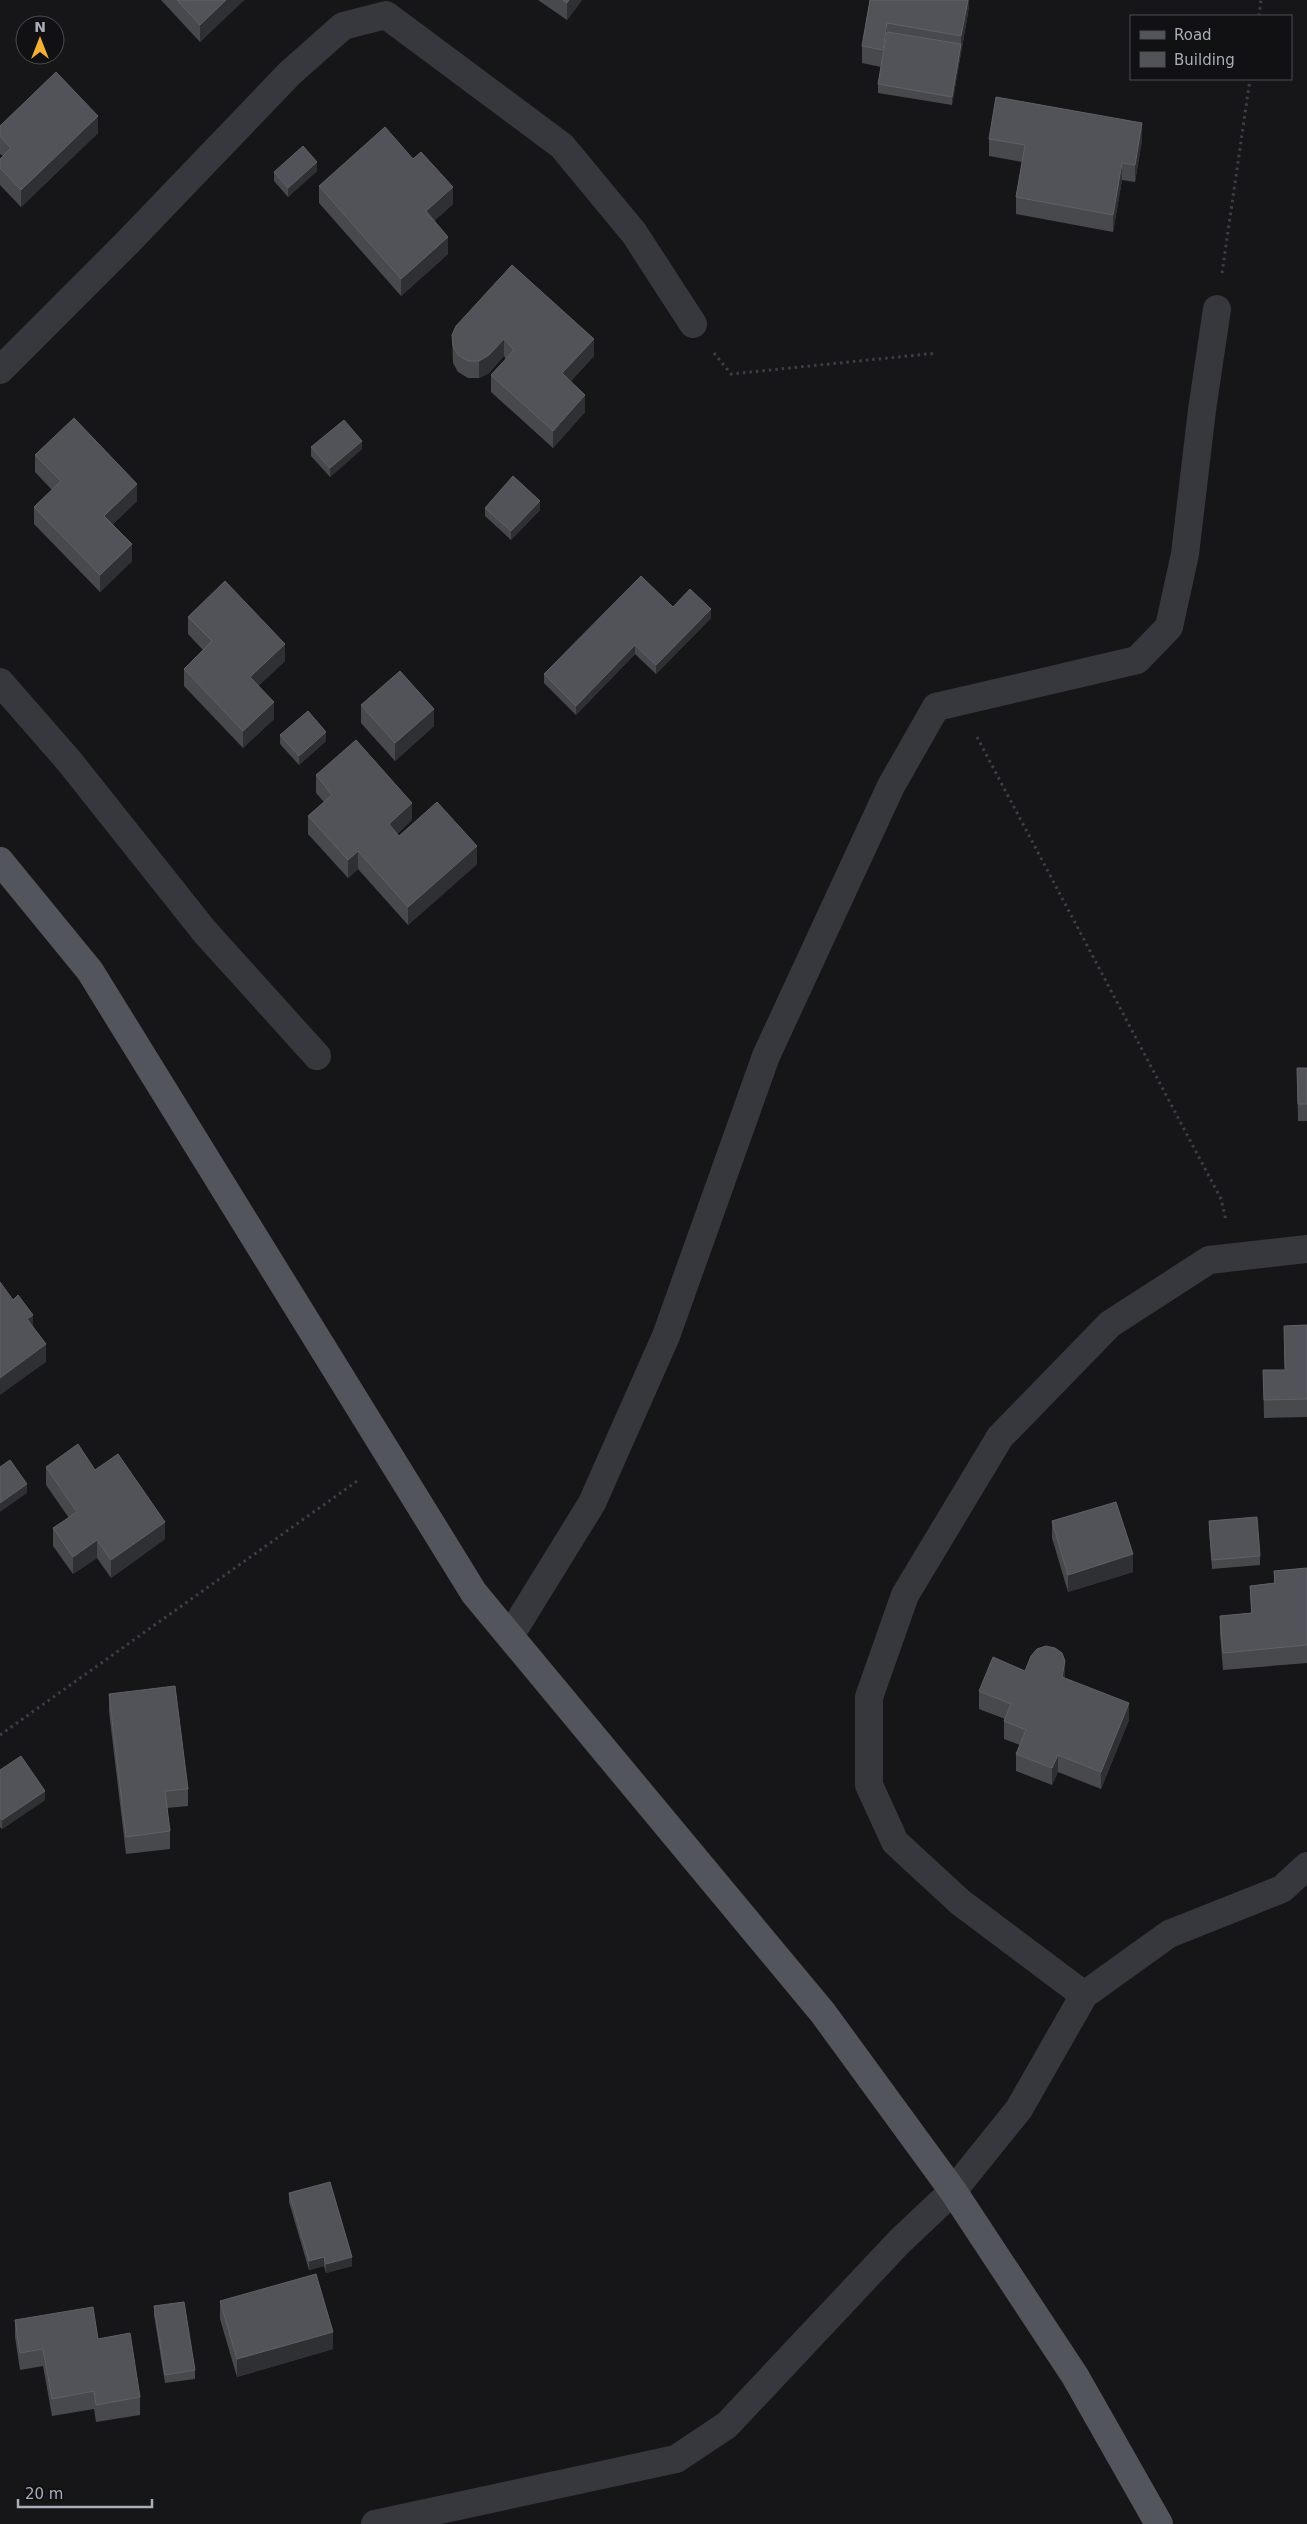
<svg xmlns="http://www.w3.org/2000/svg" width="1307" height="2524" viewBox="0 0 1307 2524" font-family="'DejaVu Sans',sans-serif">
<style>
.lines{fill:none;stroke-linecap:round;stroke-linejoin:round}
.path{stroke:#3d3f44;stroke-width:3;stroke-dasharray:2.5 4;stroke-linecap:butt}
.minor{stroke:#37383d;stroke-width:28}
.major{stroke:#53555c;stroke-width:28}
.wall{fill:#47494d}
.shaded-wall{fill:#2f3033}
.building{fill:#525359;stroke:#5f6168}
</style>
<rect width="100%" height="100%" fill="#161618"/>
<g class="lines">
<path class="path" d="M1259 16 1261 0
M1222 273 1250 79
M714 353 731 374 937 353
M977 737 1221 1199 1226 1220
M0 1735 360 1479"/>
<path class="minor" d="M0 370 127 243 290 73 343 26 386 15 562 146 634 233 693 324
M0 682 69 761 205 932 317 1056
M510 1636 592 1503 666 1336 766 1056 891 786 936 707 1137 660 1169 627 1185 554 1202 410 1217 309
M1084 1995 1169 1934 1282 1889 1307 1866
M375 2524 676 2459 727 2425 899 2242 953 2191 1019 2109 1084 1995 960 1902 895 1842 869 1785V1697L905 1595 1000 1437 1110 1324 1209 1260 1307 1249"/>
<path class="major" d="M0 861 90 971 474 1593 823 2013 953 2191 1075 2376 1159 2524"/>
</g>
<path class="wall" d="M161 0H244L200 42Z
M538 0H582L567 20Z
M870 0H969V7L952 105 878 93V84L881 67 862 63V46Z
M0 126 98 133 21 207 0 185V159L3 156 0 154Z
M989 139 1142 140 1135 182 1122 180 1113 232 1016 214V197L1022 162 989 156Z
M317 171 288 197 274 181V172Z
M319 186 453 204 434 221 448 254 401 296 319 203Z
M512 265 594 356 571 381 585 412 553 448 491 392V375L506 359 504 356 489 373 479 378H468L458 372 453 363 452 335Z
M311 447 362 449 330 477 311 456Z
M35 455 137 501 113 524 132 561 100 592 34 524V507L52 490 35 472Z
M485 508 540 510 511 540 485 516Z
M673 607 711 618 656 674 635 654 576 715 544 683V674Z
M188 617 285 661 258 686 274 719 243 748 184 686V669L203 650 188 634Z
M361 705 434 726 395 761 361 723Z
M280 735 326 741 299 765 280 744Z
M316 775 412 820 397 834 399 836 477 864 408 925 358 869 348 878 308 834V816L324 802 316 793Z
M1297 1068H1307V1121H1298Z
M1307 1325V1417L1264 1418 1263 1370H1285L1284 1326Z
M46 1467 95 1470 165 1539 111 1578 97 1558 73 1574 53 1546V1528L69 1518 46 1485Z
M1052 1521 1133 1572 1068 1592 1052 1538Z
M1209 1521 1260 1556V1565L1212 1569 1209 1530Z
M1307 1568V1663L1223 1670 1220 1634V1616L1251 1613 1250 1586 1274 1584V1571Z
M1025 1671 1065 1678 1129 1720 1101 1789 1058 1772 1052 1785 1016 1771V1754L1020 1745 1004 1739V1721L1005 1719 979 1709V1691Z
M109 1694 188 1789V1806L167 1808 170 1831V1849L126 1854 109 1712Z
M0 1770 45 1800 2 1829 0 1827Z
M289 2193 352 2266 326 2273 324 2266 309 2270 289 2202Z
M220 2301 333 2349 237 2377 220 2319Z
M154 2306 195 2370V2379L165 2383 154 2315Z
M15 2320 98 2339 140 2397V2415L96 2422 94 2409 52 2416 43 2366 20 2370 15 2337Z"/>
<path class="shaded-wall" d="M226 0H244L200 42V25Z
M569 0H582L567 20V3Z
M968 0H969V7L961 53V36Z
M887 23V41L883 67V50Z
M961 44V53L952 105V97Z
M98 116V133L21 207V190Z
M1142 123V140L1135 182V165Z
M317 162V171L288 197V188Z
M1122 163V180L1113 232V215Z
M453 187V204L426 228V211Z
M448 237V254L401 296V279Z
M504 339V356L489 373 479 378V361Z
M594 339V356L562 391V373Z
M585 395V412L553 448V431Z
M362 441V449L330 477V468Z
M137 484V501L104 533V516Z
M540 501V510L511 540V531Z
M132 544V561L100 592V575Z
M711 609V618L656 674V665Z
M285 644V661L250 694V677Z
M635 645V654L576 715V706Z
M274 702V719L243 748V731Z
M434 709V726L395 761V743Z
M326 732V741L299 765V756Z
M412 803V820L389 841V824Z
M477 846V864L408 925V907Z
M358 851V869L348 878V860Z
M33 1315V1333L27 1319Z
M46 1344V1362L0 1395V1378Z
M27 1484V1493L0 1512V1503Z
M165 1522V1539L111 1578V1560Z
M97 1540V1558L73 1574V1557Z
M1133 1554V1572L1068 1592V1575Z
M1065 1661V1678L1062 1677Z
M1129 1703V1720L1101 1789V1772Z
M1058 1755V1772L1052 1785V1768Z
M45 1791V1800L2 1829V1820Z
M324 2257V2266L309 2270V2261Z
M352 2257V2266L326 2273V2264Z
M333 2332V2349L237 2377V2359Z"/>
<path class="building" d="M177 0H226L200 25Z
M563 0H569L567 3Z
M870 0H968L961 36 887 23 883 50 862 46Z
M887 32 961 44 952 97 878 84Z
M56 72 98 116 21 190 0 168V159L11 148 0 136V126Z
M996 97 1142 123 1135 165 1122 163 1113 215 1016 197 1025 145 989 139Z
M385 127 413 159 421 152 453 187 426 211 448 237 401 279 319 186Z
M303 146 317 162 288 188 274 172Z
M512 265 594 339 562 373 585 395 553 431 491 375 514 350 504 339 489 355 479 361H468L458 355 453 346 452 335 456 326Z
M74 418 137 484 104 516 132 544 100 575 34 507 61 481 35 455Z
M344 420 362 441 330 468 311 447Z
M513 476 540 501 511 531 485 508Z
M641 576 673 607 690 589 711 609 656 665 635 645 576 706 544 674Z
M225 581 285 644 250 677 274 702 243 731 184 669 212 641 188 617Z
M400 671 434 709 395 743 361 705Z
M308 711 326 732 299 756 280 735Z
M356 740 412 803 389 824 399 836 437 802 477 846 408 907 358 851 348 860 308 816 332 795 316 775Z
M1297 1068H1307V1104H1298Z
M0 1282 13 1300 18 1295 33 1315 27 1319 46 1344 0 1378Z
M1307 1325V1399L1264 1400 1263 1370H1285L1284 1326Z
M78 1444 95 1470 118 1454 165 1522 111 1560 97 1540 73 1557 53 1528 77 1512 46 1467Z
M10 1460 27 1484 0 1503V1467Z
M1116 1502 1133 1554 1068 1575 1052 1521Z
M1257 1517 1260 1556 1212 1560 1209 1521Z
M1307 1568V1645L1223 1653 1220 1616 1252 1613 1250 1586 1275 1583 1274 1571Z
M1046 1646 1055 1648 1062 1653 1065 1661 1062 1677 1129 1703 1101 1772 1058 1755 1052 1768 1016 1754 1026 1730 1004 1721 1011 1704 979 1691 993 1657 1025 1671 1031 1656 1037 1649Z
M175 1686 188 1789 165 1791 170 1831 126 1837 109 1694Z
M21 1756 45 1791 2 1820 0 1818V1770Z
M330 2182 352 2257 326 2264 324 2257 309 2261 289 2193Z
M316 2274 333 2332 237 2359 220 2301Z
M184 2302 195 2370 165 2375 154 2306Z
M93 2307 98 2339 130 2333 140 2397 96 2405 94 2391 52 2399 43 2349 20 2353 15 2320Z"/>
<rect x="1130" y="15" width="162" height="65" fill="#111113" stroke="#4d4f55"/>
<rect x="1140" y="31" width="25" height="8" fill="#53555c" stroke="#4d4f55"/>
<text x="1174" y="40" font-size="15" fill="#a8adb8">Road</text>
<rect x="1140" y="52" width="25" height="15" fill="#525359" stroke="#4d4f55"/>
<text x="1174" y="65" font-size="15" fill="#a8adb8">Building</text>
<g transform="translate(40 40)"><circle r="24" fill="#111113" stroke="#4d4f55"/>
<path d="M0-4L9 19L0 12L-9 19Z" fill="#f2b134"/>
<text y="-8" font-size="14" font-weight="bold" text-anchor="middle" fill="#a8adb8">N</text>
</g>
<path d="M18 2499v8h134v-8" fill="none" stroke="#a8adb8" stroke-width="2.5"/>
<text x="25" y="2499" font-size="15" fill="#a8adb8" stroke="#111113" stroke-width="4" paint-order="stroke">20 m</text>
</svg>
